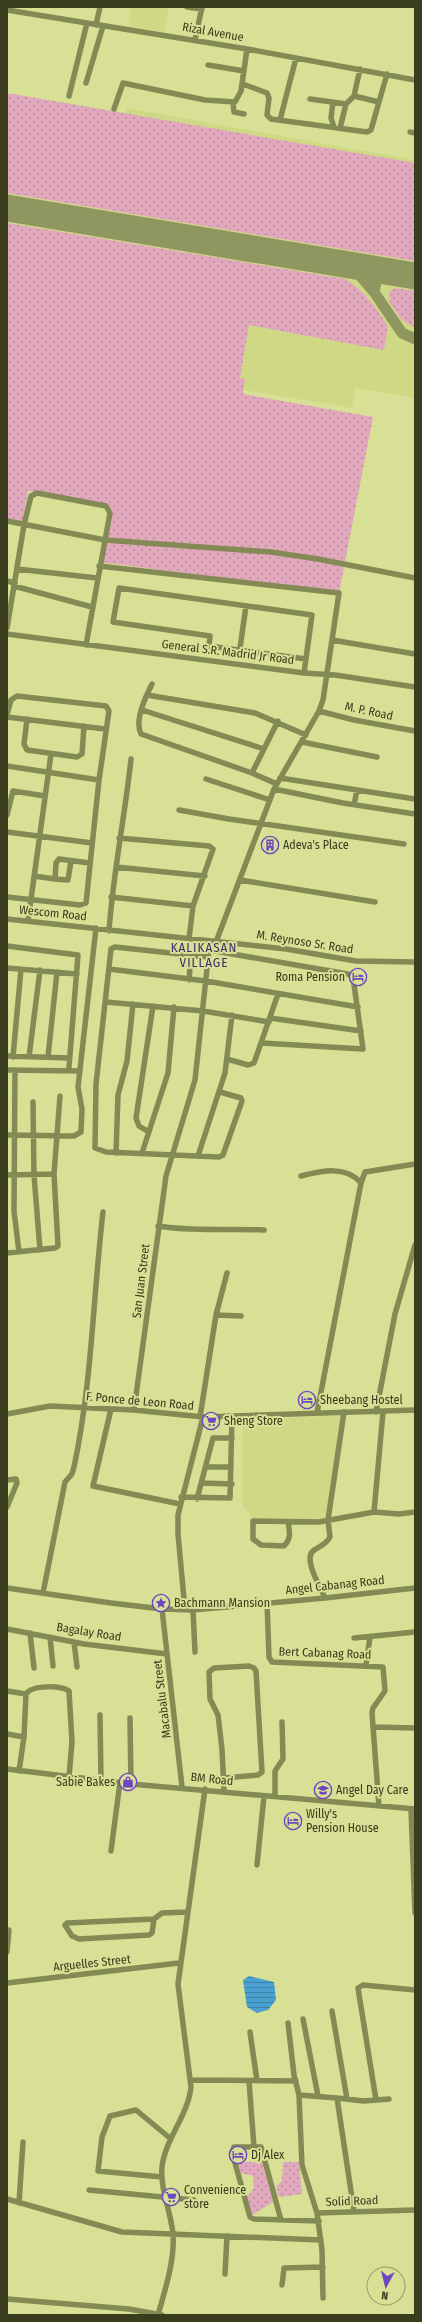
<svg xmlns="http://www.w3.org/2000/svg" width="422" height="2322" viewBox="0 0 422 2322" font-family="'Fira Sans Condensed',sans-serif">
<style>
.built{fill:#cfd985}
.green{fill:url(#green-dots)}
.water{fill:url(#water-rules)}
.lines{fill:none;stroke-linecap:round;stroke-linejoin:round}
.taxiway{stroke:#909660;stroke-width:11}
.runway{stroke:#909660;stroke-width:27}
.minor{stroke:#838a54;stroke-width:5.5}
.labels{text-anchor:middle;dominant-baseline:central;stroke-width:4;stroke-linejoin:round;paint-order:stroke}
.street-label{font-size:12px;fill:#393c1d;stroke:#d7e095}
.poi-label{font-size:12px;fill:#393c1d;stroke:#d7e095;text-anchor:start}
.neighbourhood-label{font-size:13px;letter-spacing:1px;fill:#3f2d69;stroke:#d7e095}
</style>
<defs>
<pattern id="green-dots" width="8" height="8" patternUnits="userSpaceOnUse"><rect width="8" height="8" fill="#e2a8be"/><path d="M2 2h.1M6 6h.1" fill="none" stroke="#b88a9a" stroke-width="1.8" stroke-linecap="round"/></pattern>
<pattern id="water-rules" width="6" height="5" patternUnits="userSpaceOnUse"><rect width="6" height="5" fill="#4aa1cf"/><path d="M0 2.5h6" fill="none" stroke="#3f84a7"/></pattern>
</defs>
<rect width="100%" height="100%" fill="#d7e095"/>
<path class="built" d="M132 7H169L164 32 128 26Z
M7 93 126 113 127 108 415 160V398L355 388 352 408 238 389 246 345 7 305Z
M344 1416 328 1520 253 1518 243 1506V1419Z"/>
<path class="green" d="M7 93 415 163V261L7 193Z
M7 223 345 279C365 291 375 307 388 326L384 350 249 325 240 378 245 379 243 394 373 417 339 593 99 562 109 505 28 491 22 524 7 521Z
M395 288 415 291V328L400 318 389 301 390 291Z
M238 2162H262L273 2202 252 2215 247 2197 254 2188 253 2176 241 2173Z
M283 2162H299L302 2194 279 2197 276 2186 282 2181Z"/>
<path class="water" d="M249 1976 274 1982 276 2000 268 2010 257 2013 247 2007 243 1980Z"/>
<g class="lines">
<path class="taxiway" d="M351 265 374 292 402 333 415 339
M374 292 377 277 388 271"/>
<path class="runway" d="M7 208 415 276"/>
<path class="minor" d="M187 7 202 9
M7 10 247 49 415 80
M96 25 100 7
M195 40 202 7
M208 65 244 71
M86 83 103 26
M243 84 267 93 269 98 267 115 271 119 367 132 371 130 387 74
M69 96 87 23
M354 96 360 69
M310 99 346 104 354 96 379 102
M333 102 331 118 334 127
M233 103 234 112 244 114
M114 109 123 83 205 100 235 102 241 91 247 49
M280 120 296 58
M340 128 346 104
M410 132 415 133
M7 521 105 540 271 552 318 559 415 578
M99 566 339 593 323 700 319 711 274 789 216 942
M17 569 97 578
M7 581 15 583
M14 586 92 607
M7 628 24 525 31 496 37 493 106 506 110 513 86 645
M7 634 304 673 335 675 415 687
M332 640 415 654
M239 655 246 606
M304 673 312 615 119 588 113 622 210 636 209 646 306 659
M152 684C146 696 134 720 141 734L252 773 277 784
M147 695 255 713 306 735
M142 710 264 749
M319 711 354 720 415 731
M7 715 11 700 17 696 106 706 109 711 99 780 86 903 80 905 7 897
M7 717 105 729
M27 719 24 744 27 750 77 757 82 754 84 726
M302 742 377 757
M7 766 99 780
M252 773 278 721
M280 778 415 799
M206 779 270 800
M274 789 343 803 415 814
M354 805 357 790
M179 810 229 819 404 844
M7 815 13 791 45 796
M7 832 92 843
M119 838 209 846 213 849 193 906 189 939
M116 867 205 876
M34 876 55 879 56 863 59 859 90 863
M55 879 68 880 71 861
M240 880 375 902
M111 897 193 906
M7 919 286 949 356 961 415 962
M28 921 51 754
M109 931C113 873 125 816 131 759
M7 946 78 955 69 1067
M209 950 348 974 353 977 363 1049 262 1043
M208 957 115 947 111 949 96 1084 95 1148 106 1152 219 1157 223 1155 242 1101 241 1098 220 1092
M7 968 77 974
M109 969 206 981 358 1007
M189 980 191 955
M106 1002 203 1011 269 1022
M270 1018 361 1031
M7 1056 69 1058
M13 1057 21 969
M29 1057 40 970
M48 1057 57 972
M227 1059 248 1065 254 1063 278 994
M7 1070 80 1071
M15 1070 14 1211 19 1252
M33 1102 34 1175 40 1250
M149 1132 139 1126 136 1118 153 1006
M7 1135 74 1136 81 1132 82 1109 78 1087 96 928
M116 1153 118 1095 127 1061 133 1004
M142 1153 168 1073 174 1007
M198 1156 225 1073 232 1015
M7 1175 54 1174
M301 1176C321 1171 346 1165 361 1183L317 1413
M361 1183 365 1172 415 1164
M158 1226C194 1232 229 1228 264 1230
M7 1253 55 1248 58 1246 54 1174 60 1096
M216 1315 241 1316
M111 1409 93 1486 180 1504
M134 1410 166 1176 195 1080 210 941
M376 1412 395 1314 415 1245
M7 1414 50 1406 134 1410 203 1417 415 1410
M200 1417 216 1315 227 1273
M206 1467H231
M7 1480 16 1479 17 1483 7 1507
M202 1483 232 1484
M181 1497 230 1498 232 1416
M197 1499 213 1438H232
M374 1512 383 1412
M288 1522C290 1532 291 1539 284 1546L261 1545 253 1539V1521L319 1522 374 1512 399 1514 415 1512
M7 1588 111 1603 162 1609 193 1610 325 1598 415 1588
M43 1593 65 1482 72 1474 74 1467C92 1383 93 1297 103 1212
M325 1598C321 1588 303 1559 313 1551 319 1546 326 1545 330 1537L328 1520 344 1412
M267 1602 269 1657 272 1662 383 1667 385 1691 373 1708 372 1713 379 1806
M162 1609 182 1787
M185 1610 178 1534V1515L203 1417
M193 1610 195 1652
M7 1629 84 1644 167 1654
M30 1633 34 1668
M50 1637 53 1666
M354 1638 415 1632
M74 1642 77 1667
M366 1665 370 1637
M7 1691 26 1694C32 1685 60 1685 69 1691L72 1742 69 1777
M100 1715 101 1780
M130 1718 131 1784
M374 1727 415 1728
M7 1734 24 1737
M7 1769 131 1784 415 1809
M19 1771 24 1737 26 1694
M224 1778 258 1775 262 1772 256 1671 254 1668 249 1666 214 1668 209 1672 210 1699 218 1715 222 1749 224 1791
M275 1796V1771L283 1759 282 1722
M411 1809 415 1913
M111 1851 120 1782
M257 1865 264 1796
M154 1919 67 1923 65 1925 72 1936 79 1939 149 1935 152 1933 154 1919 162 1913 188 1912
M7 1952 9 1930
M7 1983 179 1963
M332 2011 347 2099
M303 2019 318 2096
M288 2023 294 2075 299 2095 302 2165 317 2213
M250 2032 257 2081
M191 2080 296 2081
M249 2081 254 2147
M299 2095 337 2098 354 2211
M337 2098 364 2101 389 2099
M376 2100 358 1988 363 1985 415 1990
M162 2177 98 2171 102 2137 110 2116 136 2110 171 2139
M89 2190 194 2200
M7 2199 122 2232 321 2240
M19 2203 23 2142
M281 2220 261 2147H234L232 2152 250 2217 254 2219 319 2221
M225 2274 227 2236
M282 2285 284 2268 323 2267
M323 2298 322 2250 317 2213 415 2210
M7 2299 129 2309 162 2315
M158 2315C165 2290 175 2260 173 2234 171 2212 160 2189 162 2167 165 2139 188 2116 191 2087L178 1984 205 1789"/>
</g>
<defs>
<symbol id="building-ring" viewBox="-11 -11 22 22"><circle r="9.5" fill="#d7e095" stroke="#6e46bf" stroke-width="1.5"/><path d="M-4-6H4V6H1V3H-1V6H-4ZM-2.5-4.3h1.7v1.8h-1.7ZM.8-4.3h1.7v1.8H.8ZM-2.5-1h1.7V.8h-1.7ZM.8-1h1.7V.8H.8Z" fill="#6e46bf"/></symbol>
<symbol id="hotel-ring" viewBox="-11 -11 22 22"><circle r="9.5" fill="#d7e095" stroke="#6e46bf" stroke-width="1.5"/><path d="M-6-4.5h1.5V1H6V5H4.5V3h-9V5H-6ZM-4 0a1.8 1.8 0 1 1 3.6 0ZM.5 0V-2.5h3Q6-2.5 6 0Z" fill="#6e46bf"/></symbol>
<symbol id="supermarket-ring" viewBox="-11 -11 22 22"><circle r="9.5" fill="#d7e095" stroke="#6e46bf" stroke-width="1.5"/><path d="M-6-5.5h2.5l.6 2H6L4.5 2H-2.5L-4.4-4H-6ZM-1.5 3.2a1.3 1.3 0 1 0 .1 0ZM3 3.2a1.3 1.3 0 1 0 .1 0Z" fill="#6e46bf"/></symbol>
<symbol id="sight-ring" viewBox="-11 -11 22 22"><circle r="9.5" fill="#d7e095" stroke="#6e46bf" stroke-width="1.5"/><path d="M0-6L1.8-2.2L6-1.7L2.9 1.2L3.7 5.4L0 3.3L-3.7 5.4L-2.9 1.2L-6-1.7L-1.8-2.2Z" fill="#6e46bf"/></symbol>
<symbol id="shop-ring" viewBox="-11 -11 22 22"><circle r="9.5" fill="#d7e095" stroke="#6e46bf" stroke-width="1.5"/><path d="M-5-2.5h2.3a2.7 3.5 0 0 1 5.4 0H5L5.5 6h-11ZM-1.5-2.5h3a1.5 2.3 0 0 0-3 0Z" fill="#6e46bf"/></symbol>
<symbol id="school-ring" viewBox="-11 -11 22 22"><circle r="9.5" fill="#d7e095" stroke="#6e46bf" stroke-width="1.5"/><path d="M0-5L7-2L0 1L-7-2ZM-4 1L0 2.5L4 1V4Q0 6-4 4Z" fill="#6e46bf"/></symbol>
</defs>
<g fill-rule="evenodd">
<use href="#building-ring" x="260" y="835" width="20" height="20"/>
<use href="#hotel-ring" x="348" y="967" width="20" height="20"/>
<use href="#hotel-ring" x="297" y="1390" width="20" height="20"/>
<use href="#supermarket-ring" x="201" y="1411" width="20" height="20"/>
<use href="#sight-ring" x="151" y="1593" width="20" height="20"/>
<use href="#shop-ring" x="118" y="1772" width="20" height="20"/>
<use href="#school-ring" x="313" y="1780" width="20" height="20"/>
<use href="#hotel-ring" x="283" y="1811" width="20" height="20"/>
<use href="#hotel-ring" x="228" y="2145" width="20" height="20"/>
<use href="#supermarket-ring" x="161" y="2187" width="20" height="20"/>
</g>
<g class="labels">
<g class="street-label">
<text transform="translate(213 32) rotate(10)">Rizal Avenue</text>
<text transform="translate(228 652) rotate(7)">General S.R. Madrid Jr Road</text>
<text transform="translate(369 711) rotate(12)">M. P. Road</text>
<text transform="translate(53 913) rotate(6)">Wescom Road</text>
<text transform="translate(305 942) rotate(9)">M. Reynoso Sr. Road</text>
<text transform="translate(141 1281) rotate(-83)">San Juan Street</text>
<text transform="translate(140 1401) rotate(5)">F. Ponce de Leon Road</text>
<text transform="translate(335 1585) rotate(-6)">Angel Cabanag Road</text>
<text transform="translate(89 1632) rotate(9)">Bagalay Road</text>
<text transform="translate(325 1653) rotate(2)">Bert Cabanag Road</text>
<text transform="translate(162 1699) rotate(-97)">Macabalu Street</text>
<text transform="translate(212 1779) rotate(6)">BM Road</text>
<text transform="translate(92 1963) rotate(-6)">Arguelles Street</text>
<text transform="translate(352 2201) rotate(-2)">Solid Road</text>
</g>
<g class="poi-label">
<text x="283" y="845">Adeva's Place</text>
<text x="345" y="977" text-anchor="end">Roma Pension</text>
<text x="320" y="1400">Sheebang Hostel</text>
<text x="224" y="1421">Sheng Store</text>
<text x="174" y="1603">Bachmann Mansion</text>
<text x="115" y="1782" text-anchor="end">Sabie Bakes</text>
<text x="336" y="1790">Angel Day Care</text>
<text x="306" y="1814">Willy's<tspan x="306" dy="14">Pension House</tspan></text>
<text x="251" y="2155">Dj Alex</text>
<text x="184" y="2190">Convenience<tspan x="184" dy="14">store</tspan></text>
</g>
<g class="neighbourhood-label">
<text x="204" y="947">KALIKASAN<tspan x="204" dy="15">VILLAGE</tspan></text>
</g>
</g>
<rect width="422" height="2322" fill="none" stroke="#393c1d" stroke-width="16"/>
<g transform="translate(386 2286) rotate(187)"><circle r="19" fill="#d7e095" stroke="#989e65"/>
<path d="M0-3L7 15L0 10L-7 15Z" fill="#6e46bf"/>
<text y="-6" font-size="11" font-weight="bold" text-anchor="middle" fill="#393c1d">N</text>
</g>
</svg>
